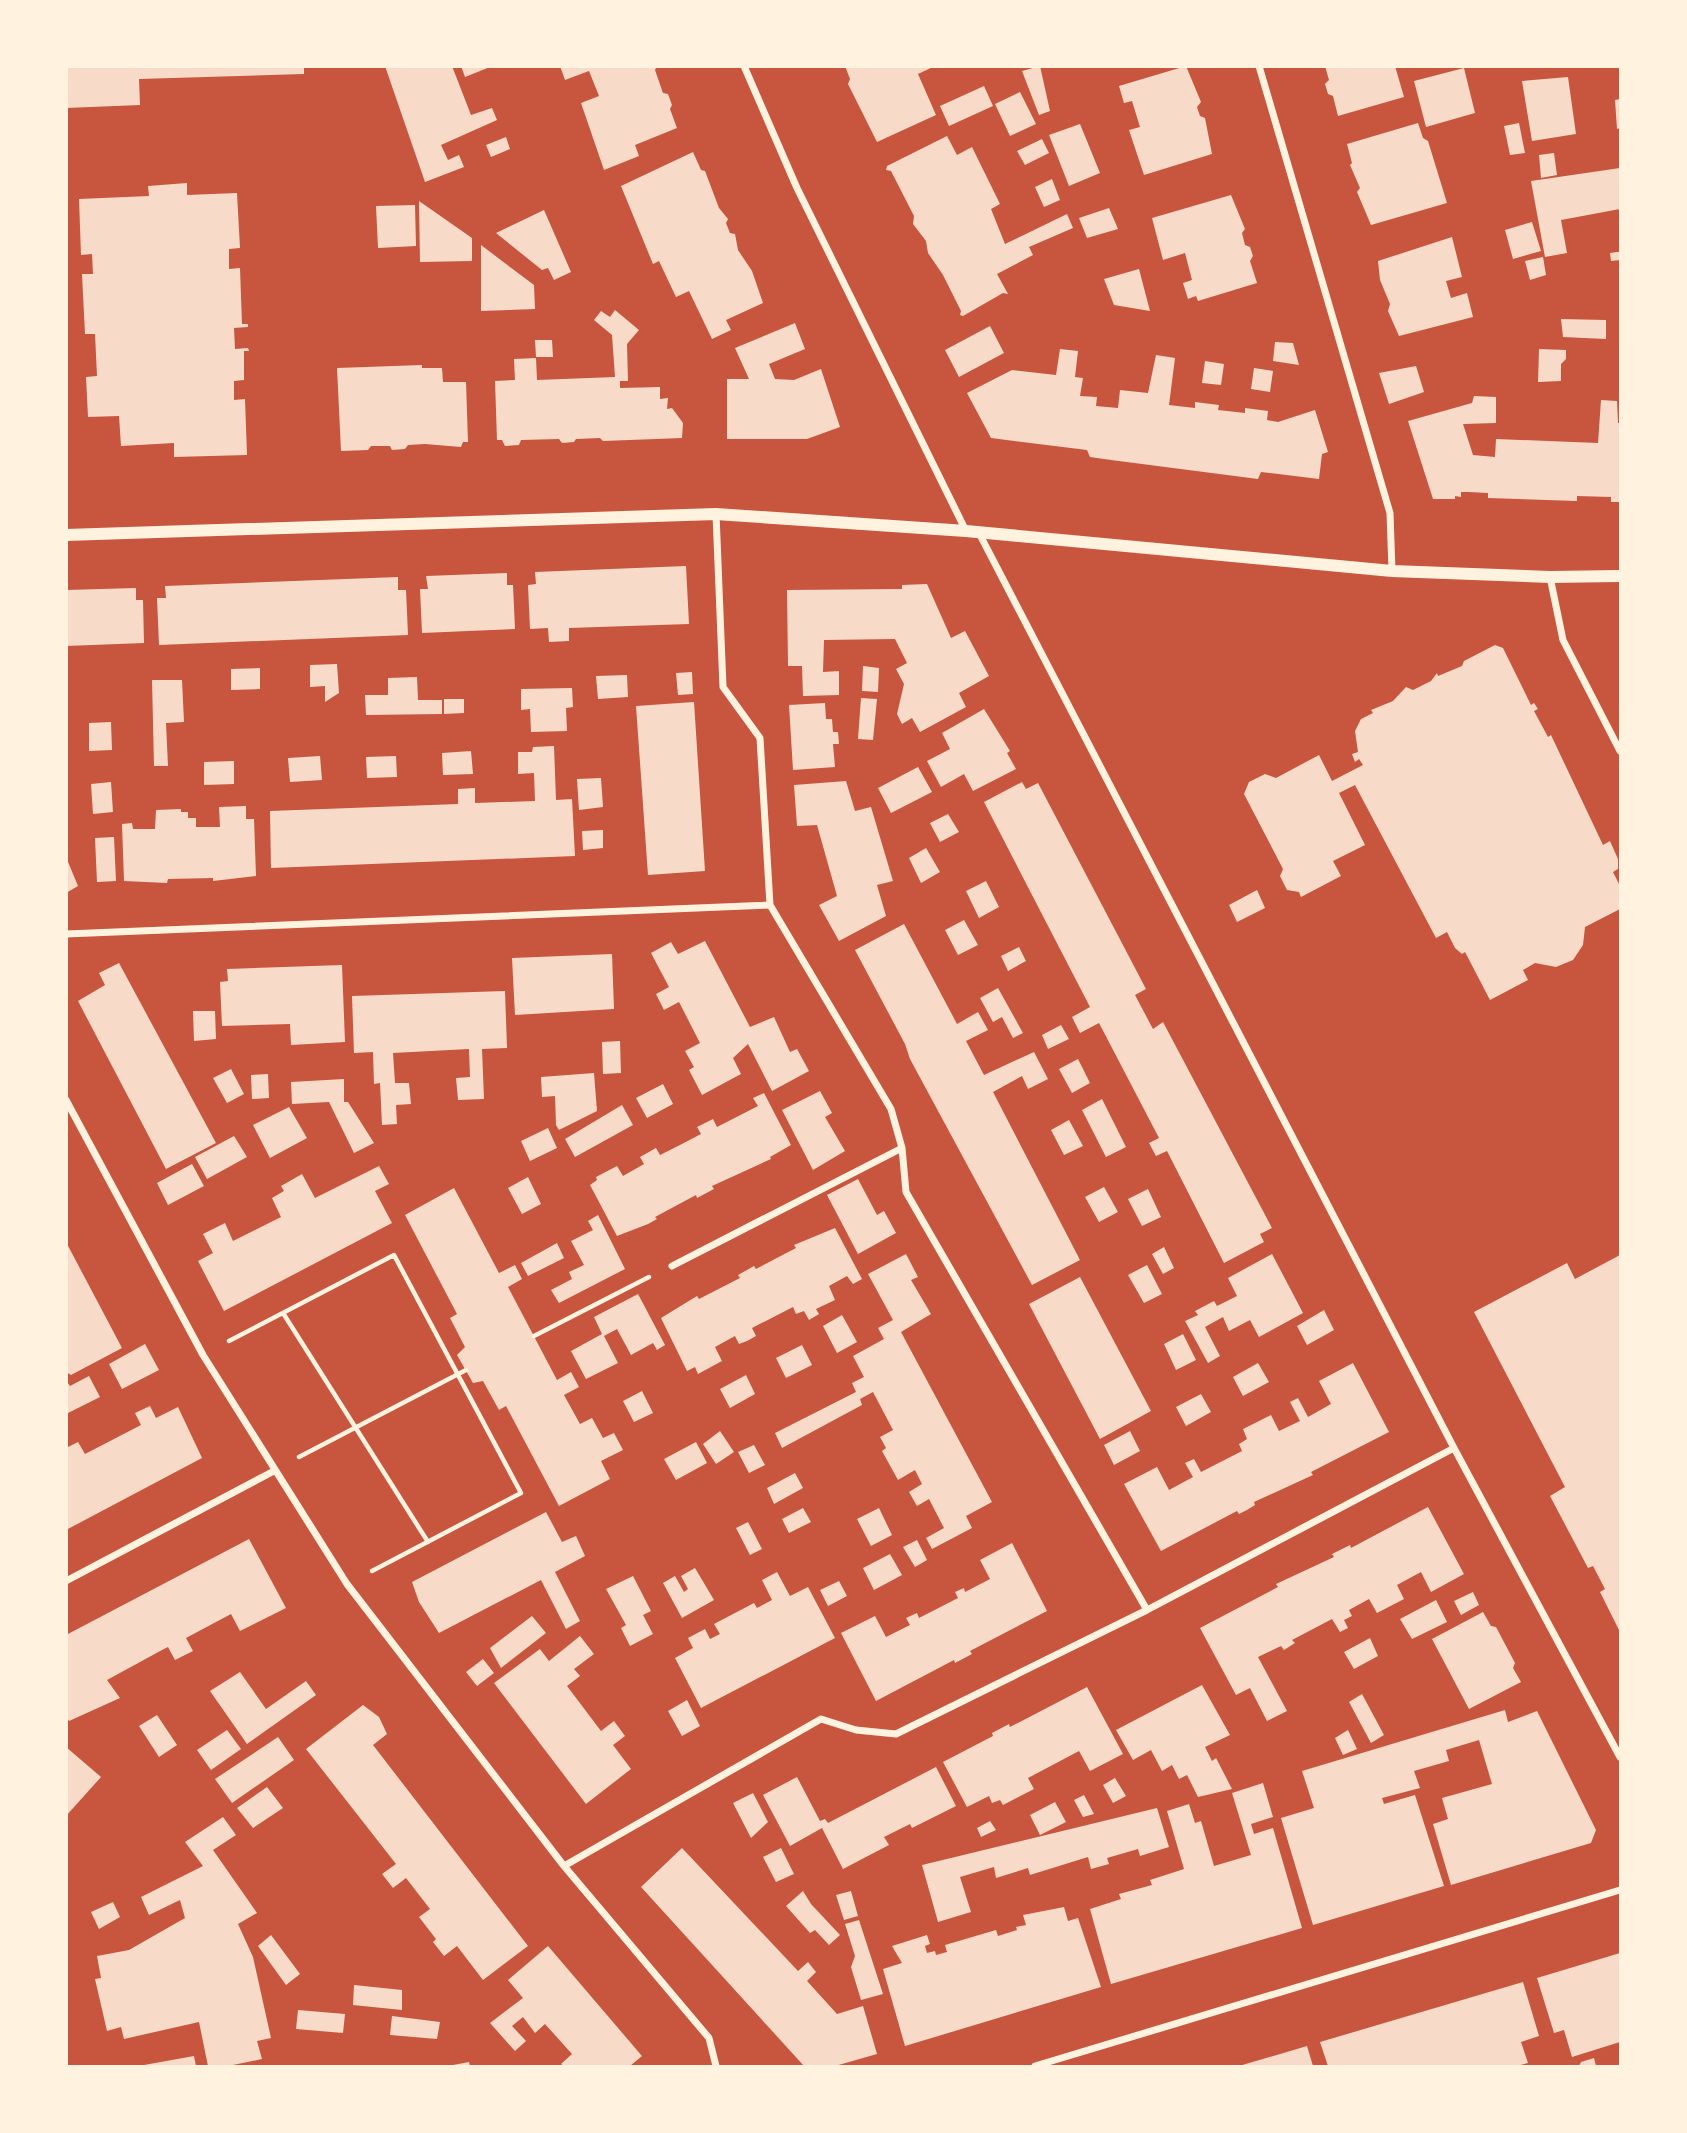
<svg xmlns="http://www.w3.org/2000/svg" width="1687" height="2133" viewBox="0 0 1687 2133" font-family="Barlow,sans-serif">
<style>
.building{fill:#f7dbc8}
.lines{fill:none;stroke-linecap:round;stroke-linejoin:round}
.path{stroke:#fff3e0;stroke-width:4.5}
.minor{stroke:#fff3e0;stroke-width:7}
.tertiary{stroke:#fff3e0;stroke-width:12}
</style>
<rect width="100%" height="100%" fill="#c8553d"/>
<path class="building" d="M66 66H304V74L139 79 140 105 66 108Z
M385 66H452L471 115 492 108 497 120 441 145 448 160 459 155 464 167 425 182Z
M461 66H490V67L465 77Z
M560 66H657L655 70 663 93 668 94 672 105 670 109 677 128 635 145 639 156 604 170 581 103 599 96 589 71 565 80Z
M845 66H935L918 74 936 115 877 142 848 84 850 79Z
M1040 66 1050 111 1039 115 1022 71Z
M1186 66 1201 102 1197 107 1200 116 1205 118 1212 154 1144 175 1129 130 1140 127 1132 101 1124 103 1119 86Z
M1325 66H1395L1404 97 1338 116 1333 96 1328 94 1325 84 1329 80Z
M1464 68 1475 113 1426 127 1414 81Z
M1568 77 1576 134 1532 141 1522 81Z
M984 86 993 106 949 126 940 106Z
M1020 92 1036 124 1010 136 995 104Z
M1620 99V128L1617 129 1615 100Z
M1418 123 1423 138 1428 141 1447 203 1371 225 1357 192 1360 188 1350 165 1352 163 1347 144Z
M1519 123 1525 153 1510 155 1504 126Z
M1080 124 1100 173 1069 186 1049 135Z
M947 136 957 155 972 147 1000 204 991 209 1005 244 1067 214 1073 228 1029 247 1033 255 997 274 1008 294 1003 293 963 316 960 315 961 311 943 275 928 253 926 241 913 224 914 216 891 171 886 170 887 166Z
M506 137 510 149 491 157 486 145Z
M1042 139 1049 153 1025 165 1017 151Z
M693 152 701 170 705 171 719 208 728 219 726 223 730 233 735 234 738 250 752 271 763 303 726 320 731 330 712 339 689 291 676 297 659 261 653 264 621 186Z
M1554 153 1557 175 1541 178 1539 155Z
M1620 168V209L1561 220 1567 253 1545 257 1531 181Z
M1052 179 1060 200 1044 207 1035 187Z
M187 183V195L237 193 240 248 229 249V269L240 268 242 324H248V327L234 328 235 349 248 348 249 351H244V380L234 381V400L245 399 247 455 174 457V443L121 446 119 416 88 417 86 377 97 376 95 334H85L82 274H93L92 254 81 255 79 199 149 196 148 186Z
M1231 195 1245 229 1242 233 1245 245 1250 247 1253 256 1250 261 1257 283 1198 301 1196 296 1188 299 1183 283 1192 280 1185 253 1163 260 1152 218Z
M419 201 472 238V261L420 262Z
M415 205 416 246 378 248 376 206Z
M1109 208 1118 229 1087 238 1079 218Z
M544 210 571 272 554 280 548 268 542 270 496 233Z
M1532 222 1541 251 1513 259 1505 230Z
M1452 237 1462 277 1446 281 1451 298 1467 293 1473 317 1399 336 1388 311 1390 304 1380 280 1378 261Z
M481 245 534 285 535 309 481 311Z
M1617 252H1620V260L1611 261 1610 253Z
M1543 257 1546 275 1530 280 1525 261Z
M1139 269 1150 311 1114 305 1104 279Z
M615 310 639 330 627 344 628 381H620V388L660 387V399L668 398 667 409 672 408 683 423 682 438 603 441 600 438 576 439 574 442 562 443 559 439 521 440 519 445 505 446 502 440H497L495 381 515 380 514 359 536 358 537 380 615 377 612 335 594 320 601 311 610 317Z
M1561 319 1606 320V339L1563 337Z
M795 323 805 349 769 364 775 379 794 380 821 369 840 427 807 439H727V379H749L735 348Z
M990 326 1004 353 959 377 945 350Z
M535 340H552L553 357H536Z
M1275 342 1293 343 1299 365 1273 361Z
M1060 349 1078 351 1075 377 1083 378 1080 396 1097 397 1096 406 1118 408 1120 390 1148 393 1156 355 1175 358 1169 405 1195 408V402L1219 405 1218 410 1245 413V408L1268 411 1267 420 1278 422 1315 410 1328 452 1322 454 1319 479 1261 472 1258 479 1111 460 1090 457 1087 450 991 438 967 393 1012 370 1056 375Z
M1539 349 1566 350V359L1561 364V381L1538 382Z
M1205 361 1224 364 1221 385 1202 383Z
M422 365V368H442L443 382H466L468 442H463L461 447 425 444 408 445 405 449 392 450 390 446H371L368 450 341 451 337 368Z
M1416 366 1424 392 1389 404 1379 373Z
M1254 368 1273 371 1270 392 1251 389Z
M1474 396 1496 397V423L1463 424 1473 455 1495 457 1496 439 1598 443 1601 400 1617 401 1618 423H1620V502H1611V497L1577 496V501L1488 498V493L1468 492H1461V497L1455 496V499H1433L1408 421 1472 403Z
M686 566 689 624 569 628V641L549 642 548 628 530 629 528 585 536 584 535 572Z
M507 573V585H513L515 629 422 633 420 589H428L426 576Z
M398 577V590H406L408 635 159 645 157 598H166L165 586Z
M927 584 951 638 965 631 989 676 959 693 966 707 920 732 912 718 902 724 897 714 904 684 896 669 907 663 895 639 824 640 823 672 839 671V695L803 696 802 666H788L787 590 902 589V585Z
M136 588V600H143L144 643 66 646V590Z
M1495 645 1503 648 1531 705 1534 703 1538 709 1534 711 1548 737 1551 735 1603 845 1610 841 1618 859V869L1613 872 1620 886V909L1585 927 1583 945 1573 960 1556 967 1535 963 1523 970 1528 980 1490 1000 1465 952 1462 954 1455 948 1447 932 1436 938 1355 785 1339 793 1365 845 1333 861 1341 876 1301 897 1299 892 1287 890 1280 876 1283 869 1244 794 1249 782 1265 774 1276 778 1319 755 1332 781 1363 765 1359 759 1355 762 1352 754 1358 752 1355 731 1361 719 1373 713 1371 710 1393 701 1406 687 1413 690 1431 681 1437 673 1438 676 1462 666 1464 661Z
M337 664 339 693 325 702V686L310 687V665Z
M863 666 879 668 878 692 862 691Z
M260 668V689L231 690V669Z
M692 672 693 694 678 695 676 673Z
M627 675 628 697 598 699 596 676Z
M417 677 418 700H442V714L366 715 365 695H388V678Z
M152 680H182L184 722 166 723 168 766H154Z
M572 688 573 707 566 708 567 731 531 732 530 709 521 710V689Z
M861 698 877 699 873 740 858 739Z
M444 699H464V713L444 714Z
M694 702 705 871 648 875 636 706Z
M825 703 826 719H832L833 732H838L839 744H833L835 767 793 770 789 705Z
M984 709 1010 751 1007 753 1016 769 973 791 964 774 941 787 927 761 950 749 942 733Z
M111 722 112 750 89 751V723Z
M554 746 556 800 572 799 575 856 271 868 270 811 458 804V789L475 788V803L535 801 534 773 518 774V752H532L533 747Z
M471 751 473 774 443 775 442 753Z
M320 756 322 780 290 782 288 758Z
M396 756 397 777 367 778 366 757Z
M234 761V784L204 785V762Z
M918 767 932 792 891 813 878 788Z
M601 778 603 807 579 810 577 779Z
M846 781 855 811 871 807 893 881 877 885 886 916 839 941 819 905 837 896 817 825 797 826 794 785Z
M111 782 113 812 93 814 91 784Z
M1022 782 1026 789 1038 783 1146 989 1135 995 1153 1029 1163 1022 1272 1228 1260 1234 1264 1242 1224 1263 1167 1151 1156 1156 1149 1143 1159 1138 1099 1023 1080 1033 1072 1017 1090 1007 984 802Z
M246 806V819H254L256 876 213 881V878L168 879 167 883 124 881 122 824 132 823 133 829H155L156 810 181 809V812H188V818H196V827H220L219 807Z
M948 814 959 832 940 842 930 823Z
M603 830V848L583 850 582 831Z
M114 837 116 881 97 882 95 838Z
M926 848 940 872 921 883 909 858Z
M66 857 78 886 66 893Z
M986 881 999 907 979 918 966 891Z
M1257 890 1265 908 1237 922 1229 905Z
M964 920 978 945 958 955 945 930Z
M904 924 957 1024 978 1012 988 1030 966 1041 984 1075 1034 1052 1048 1079 1028 1089 1022 1076 993 1092 1080 1260 1032 1285 910 1059 905 1044 855 950Z
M705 941 750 1027 774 1017 790 1052 797 1049 809 1071 772 1091 748 1044 733 1058 741 1074 702 1095 689 1070 694 1067 685 1051 700 1043 679 1002 664 1010 656 994 669 987 651 953 671 942 678 954Z
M1019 947 1026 961 1008 971 1001 956Z
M612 954 614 1009 515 1015 512 958Z
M119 963 216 1143 166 1169 78 1001 105 985 99 973Z
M342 965 345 1042 291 1045 290 1024 222 1026 220 982 228 981 227 969Z
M998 988 1023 1033 1013 1038 1002 1017 993 1022 980 998Z
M505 991 507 1048 482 1049 484 1099 458 1100 456 1078 470 1077 469 1049 393 1053 395 1083H409L411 1104 396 1105 397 1124 382 1125 380 1083 374 1084 373 1052 354 1053 352 996Z
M193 1011H215L216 1039 194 1041Z
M1061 1025 1069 1039 1048 1049 1042 1035Z
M620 1041 621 1073 603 1074 602 1042Z
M1078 1059 1090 1083 1072 1093 1059 1069Z
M231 1069 244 1094 227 1103 213 1078Z
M594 1073 597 1111 559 1130 556 1125 555 1096 542 1097 541 1077Z
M268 1074 269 1098 252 1099 251 1075Z
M344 1079V1102H348L374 1143 354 1153 329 1102 292 1104 291 1082Z
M663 1084 673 1104 647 1118 636 1098Z
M820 1091 832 1113 825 1117 845 1151 813 1170 782 1110Z
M764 1093 791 1145 770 1157 771 1159 712 1186 714 1189 697 1198 696 1195 655 1217 657 1219 648 1224 617 1236 590 1185 597 1180 596 1177 617 1166 623 1176 644 1164 640 1157 656 1148 660 1155 680 1145 701 1134 697 1127 713 1119 717 1127 758 1106 753 1098Z
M1102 1099 1126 1147 1106 1157 1082 1110Z
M622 1105 633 1125 575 1157 565 1139Z
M289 1107 307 1138 270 1158 253 1125Z
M1069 1120 1083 1146 1064 1155 1051 1130Z
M548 1128 557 1148 530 1161 521 1141Z
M234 1136 247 1157 207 1179 195 1157Z
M192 1164 204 1186 168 1205 157 1183Z
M379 1166 389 1184 375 1191 392 1223 224 1311 198 1261 213 1253 203 1234 225 1223 233 1241 281 1217 272 1198 284 1191 281 1186 302 1174 315 1198Z
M528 1177 541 1204 522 1214 508 1188Z
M858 1179 877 1215 884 1211 896 1233 858 1254 827 1195Z
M1104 1187 1118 1212 1099 1222 1085 1197Z
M454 1188 499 1273 515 1265 522 1279 508 1287 557 1380 571 1372 579 1387 564 1395 580 1424 592 1418 603 1438 614 1433 623 1450 601 1461 610 1479 559 1506 506 1406 499 1410 483 1381 473 1383 457 1355 465 1347 450 1318 457 1314 405 1215Z
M1148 1189 1161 1217 1142 1226 1128 1199Z
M598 1215 625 1269 559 1303 551 1290 572 1279 569 1272 584 1265 571 1241 593 1230 588 1221Z
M835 1228 862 1279 853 1284 847 1276 829 1286 835 1300 816 1309 819 1314 809 1320 804 1311 796 1314 793 1307 752 1328 756 1336 747 1341 739 1344 735 1336 715 1347 722 1361 698 1374 695 1367 687 1371 661 1318 697 1296 699 1299 740 1278 738 1275 754 1266 756 1269 796 1248 794 1245Z
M66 1242 122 1348 71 1375 66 1372Z
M557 1243 564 1258 528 1276 521 1263Z
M1164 1247 1174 1268 1163 1274 1152 1254Z
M906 1254 918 1277 911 1280 931 1314 901 1332 992 1502 966 1516 972 1528 932 1549 926 1538 944 1528 929 1499 917 1506 909 1492 922 1484 915 1470 898 1480 882 1451 886 1448 880 1437 893 1430 873 1392 860 1399 862 1405 782 1448 775 1433 856 1392 852 1383 864 1377 853 1356 884 1339 878 1328 893 1320 868 1274Z
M1272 1254 1303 1313 1259 1337 1250 1320 1229 1331 1223 1317 1205 1327 1220 1356 1208 1363 1185 1321 1198 1315 1195 1311 1214 1301 1217 1306 1237 1296 1228 1278Z
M1620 1255V1632L1600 1592 1605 1589 1593 1566 1588 1568 1550 1496 1565 1487 1474 1312 1567 1263 1575 1279Z
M1147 1265 1162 1294 1144 1303 1128 1275Z
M1080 1277 1151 1411 1100 1439 1029 1304Z
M638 1294 665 1345 657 1350 653 1343 631 1355 617 1329 604 1336 618 1363 586 1379 571 1351 602 1334 594 1317Z
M1324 1310 1334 1330 1307 1345 1297 1326Z
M842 1315 857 1342 837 1353 823 1326Z
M1183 1334 1196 1360 1176 1370 1164 1344Z
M145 1344 159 1370 122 1389 109 1364Z
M802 1345 812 1365 786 1378 776 1358Z
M1258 1363 1269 1382 1243 1396 1233 1377Z
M1353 1363 1389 1432 1311 1472 1313 1475 1254 1502 1255 1505 1247 1510 1239 1514 1237 1511 1161 1551 1124 1484 1157 1467 1169 1490 1193 1477 1185 1463 1194 1459 1201 1472 1242 1451 1239 1444 1247 1439 1243 1429 1271 1415 1279 1431 1300 1421 1290 1402 1298 1398 1308 1417 1331 1404 1319 1381Z
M746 1375 755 1394 730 1408 720 1389Z
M89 1376 100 1397 68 1413 66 1380 70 1386Z
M642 1391 653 1413 634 1422 623 1401Z
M1201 1394 1211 1412 1186 1426 1176 1407Z
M150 1406 156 1418 178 1407 202 1458 66 1530V1448L78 1442 85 1454 141 1425 135 1413Z
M720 1431 734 1452 716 1464 703 1444Z
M1130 1431 1140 1451 1114 1465 1104 1445Z
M696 1442 707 1463 676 1480 664 1459Z
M754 1445 765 1465 749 1473 738 1452Z
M795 1473 803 1488 774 1504 767 1488Z
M1428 1507 1464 1574 1431 1592 1421 1572 1397 1585 1404 1599 1377 1613 1369 1599 1349 1610 1352 1616 1344 1620 1348 1628 1340 1632 1332 1619 1292 1640 1295 1643 1284 1650 1281 1646 1258 1657 1287 1711 1267 1721 1250 1688 1236 1695 1200 1628 1278 1587 1276 1584 1334 1557 1332 1554 1350 1545 1351 1548Z
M803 1508 811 1522 789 1533 782 1519Z
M879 1508 892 1535 871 1546 857 1519Z
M546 1512 562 1542 576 1536 585 1556 555 1572 580 1621 566 1629 541 1580 439 1633 419 1602 412 1582Z
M748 1522 762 1549 750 1555 736 1528Z
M249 1539 286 1608 240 1631 231 1614 186 1638 193 1651 175 1660 168 1647 162 1650 107 1680 120 1698 69 1721 66 1716V1635Z
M917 1540 927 1560 915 1567 903 1547Z
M1012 1543 1047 1611 970 1651 972 1654 955 1663 954 1660 876 1701 841 1633 875 1616 886 1637 910 1625 906 1618 917 1613 919 1618 958 1598 955 1592 964 1588 965 1592 990 1579 980 1560Z
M890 1554 902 1575 874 1590 863 1568Z
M695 1568 714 1600 682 1618 663 1583 675 1576 684 1592 688 1589 681 1576Z
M777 1572 790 1596 808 1587 835 1638 701 1708 675 1658 693 1648 688 1638 705 1629 710 1639 720 1634 714 1624 754 1603 757 1608 772 1600 762 1580Z
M633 1576 651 1611 643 1615 653 1634 630 1646 621 1628 626 1625 606 1589Z
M839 1581 847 1596 828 1606 820 1590Z
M1473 1592 1479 1605 1461 1615 1454 1601Z
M1436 1600 1447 1622 1412 1639 1400 1619Z
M1483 1612 1491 1626 1496 1627 1515 1663 1513 1668 1521 1682 1469 1709 1432 1639Z
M532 1616 546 1633 501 1668 490 1648Z
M580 1636 594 1654 574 1669 580 1676 567 1686 601 1731 614 1721 625 1736 613 1745 631 1769 586 1804 494 1683 540 1649 549 1661Z
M1370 1638 1378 1656 1354 1669 1344 1652Z
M483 1659 494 1673 477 1686 466 1672Z
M240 1672 266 1709 306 1681 316 1695 247 1744 210 1691Z
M1202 1685 1230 1735 1205 1747 1212 1761 1216 1758 1232 1789 1198 1797 1187 1775 1179 1779 1172 1765 1162 1771 1151 1750 1133 1760 1116 1730Z
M1087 1687 1123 1754 1090 1771 1079 1751 1028 1778 1034 1789 1003 1805 1000 1800 992 1803 989 1796 967 1807 943 1762 993 1736 992 1733 1009 1724 1010 1727Z
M1362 1694 1384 1735 1371 1743 1349 1702Z
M687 1700 700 1726 682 1736 668 1711Z
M363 1705 379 1717 387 1734 373 1745 528 1946 483 1980 457 1946 444 1956 433 1942 436 1939 419 1917 430 1909 406 1878 393 1888 382 1874 396 1864 306 1749Z
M1505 1710 1508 1722 1537 1711 1596 1830 1591 1843 1451 1885 1433 1824 1448 1819 1442 1798 1492 1784 1479 1740 1446 1750 1449 1761 1414 1771 1420 1788 1382 1798 1384 1804 1415 1795 1444 1886 1313 1925 1281 1818 1314 1808 1302 1771Z
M157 1715 177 1745 159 1757 139 1726Z
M227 1730 241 1749 211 1770 197 1750Z
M1348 1730 1357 1749 1343 1755 1335 1738Z
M278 1737 294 1760 232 1803 215 1779Z
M66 1747 101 1777 66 1816Z
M936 1767 956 1806 912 1828 910 1824 884 1837 889 1845 843 1869 822 1828 790 1846 763 1795 797 1777 820 1821 825 1819 828 1823Z
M1115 1778 1126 1796 1113 1803 1103 1785Z
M1263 1783 1273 1817 1251 1824 1254 1834 1273 1828 1302 1928 1111 1984 1090 1909 1121 1899 1119 1894 1152 1885 1150 1880 1184 1869 1167 1811 1189 1804 1195 1823 1201 1821 1214 1866 1251 1855 1232 1793Z
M267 1787 283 1808 253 1828 237 1808Z
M753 1793 768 1822 751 1838 733 1803Z
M1084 1795 1094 1814 1083 1817 1074 1800Z
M1055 1802 1066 1822 1040 1835 1030 1815Z
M1157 1808 1169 1847 1140 1856 1138 1849 1107 1858 1109 1864 1091 1869 1088 1857 1030 1875 1028 1868 996 1878 994 1867 960 1877 971 1912 938 1922 922 1865Z
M223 1817 236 1835 213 1850 257 1913 238 1924 253 1957 271 2038 257 2041 262 2059 228 2066H208L199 2022 124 2039 121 2027 107 2031 95 1979 101 1978 97 1956 129 1950 185 1918 180 1900 149 1915 141 1897 203 1866 185 1842Z
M990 1821 996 1830 981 1837 977 1828Z
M682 1848 798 1971 808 1962 816 1972 807 1981 837 2014 863 2006 877 2054 835 2066H804L641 1887Z
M781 1848 794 1874 776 1882 763 1857Z
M803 1891 811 1904 840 1935 829 1945 815 1930 810 1933 786 1906Z
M851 1891 858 1916 844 1920 836 1895Z
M113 1902 120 1917 99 1929 91 1912Z
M1064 1907 1068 1921 1078 1918 1101 1987 905 2046 883 1969 902 1963 892 1946 927 1935 930 1944 925 1946 927 1953 935 1951 936 1955 947 1952 945 1945 996 1930 998 1936 1017 1930 1016 1927 1026 1925 1023 1915Z
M859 1920 883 1994 861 2000 851 1967 855 1956 845 1924Z
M271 1935 300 1974 286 1985 258 1946Z
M548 1946 642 2056 630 2066H564L561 2064 572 2054 545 2024 535 2033 523 2017 512 2026 526 2041 515 2051 490 2023 523 1998 508 1980Z
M1620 1953V2042L1572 2057 1564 2030 1554 2033 1537 1978Z
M1523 1982 1539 2036 1521 2042 1528 2063 1517 2066H1328L1320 2042Z
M354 1985 402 1990V2010L353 2005Z
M298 2010 345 2014 343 2033 296 2029Z
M392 2016 440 2022 437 2039 390 2035Z
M1307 2046 1313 2066H1239Z
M194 2056 196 2066H145L144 2065Z
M1594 2058 1596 2066H1579L1581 2062Z
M469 2062 470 2066H453V2065Z"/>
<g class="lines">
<path class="path" d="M283 1313 428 1542
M534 1336 649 1277
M229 1341 394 1255 521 1493 372 1571
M299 1457 466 1370"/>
<path class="minor" d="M744 66 797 188 966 531
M1259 66 1390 513 1392 571
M716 514 723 687 760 738 770 905 891 1109 902 1148 906 1192 1147 1610
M979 533 1454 1448 1620 1757
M1550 577 1563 640 1620 751
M66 934 770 905
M66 1100 203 1355 347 1584 564 1866 709 2038 716 2066
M672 1266 902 1148
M66 1581 274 1471
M564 1866 821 1719 856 1730 896 1734 1147 1610 1454 1448
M1035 2066 1620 1890"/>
<path class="tertiary" d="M66 535 716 514 966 531 1392 571 1550 577 1620 576"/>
</g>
<rect width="1687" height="2133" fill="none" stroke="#fff3e0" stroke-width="136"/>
</svg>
